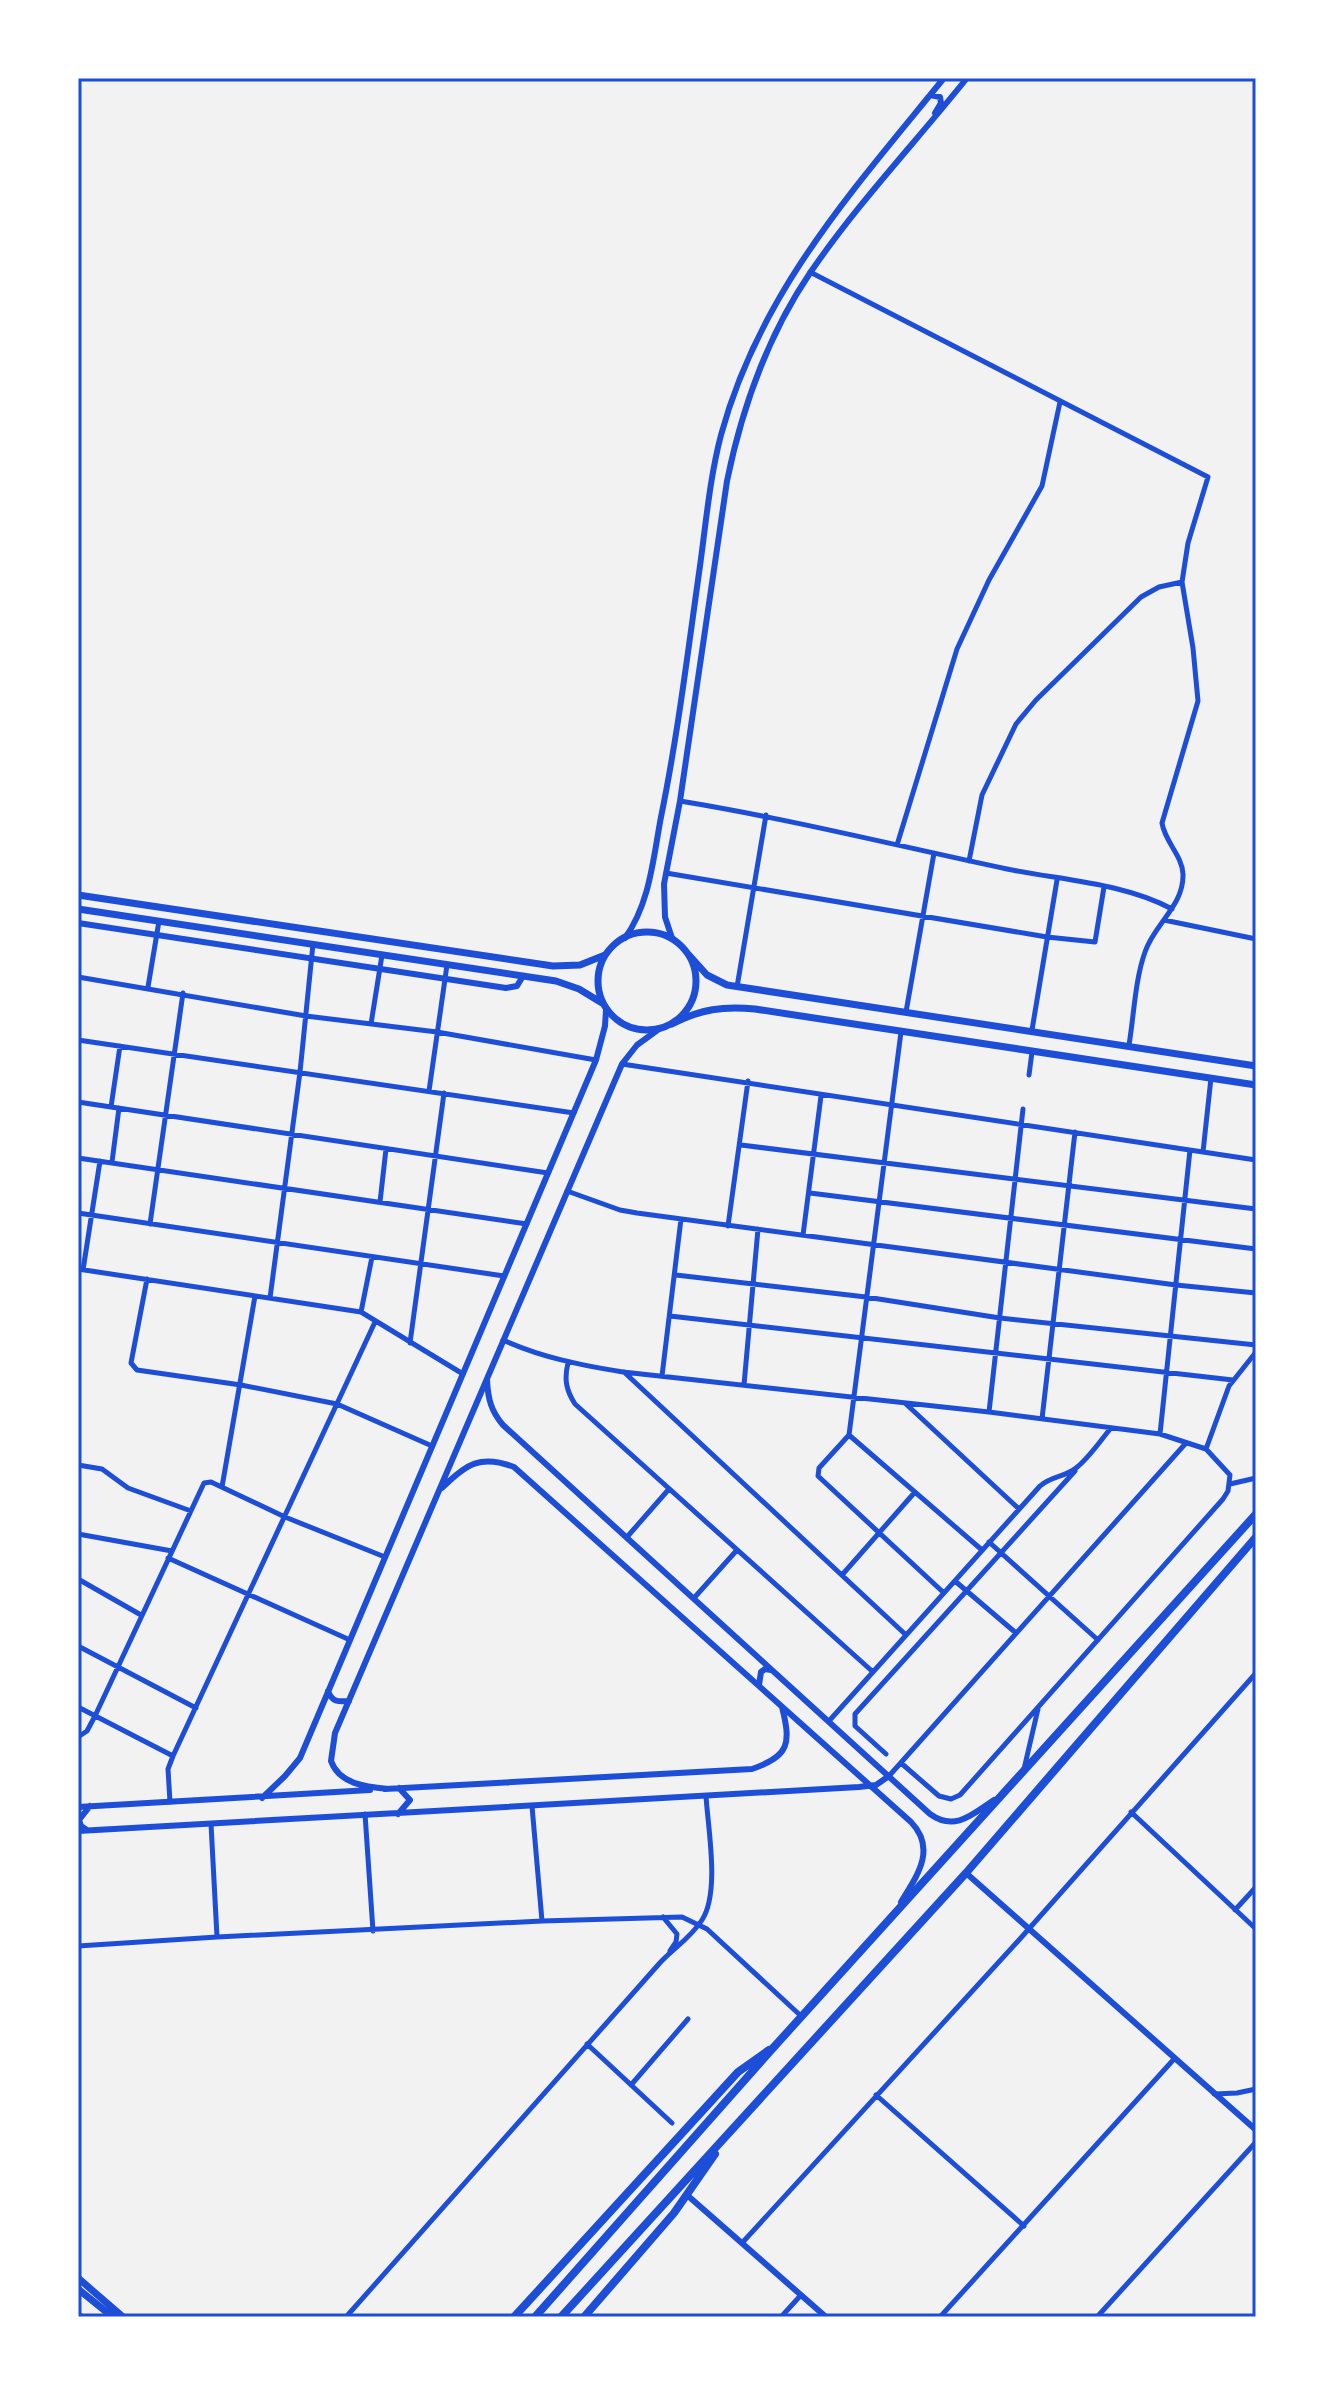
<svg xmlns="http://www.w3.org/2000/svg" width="1334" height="2395" viewBox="0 0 1334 2395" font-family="'Titillium Web',sans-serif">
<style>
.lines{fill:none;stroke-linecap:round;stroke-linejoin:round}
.minor{stroke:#1d4ed8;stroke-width:5}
.tertiary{stroke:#1d4ed8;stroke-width:6}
.secondary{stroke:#1d4ed8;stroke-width:7}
.trunk{stroke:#1d4ed8;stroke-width:8}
.neatline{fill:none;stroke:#1d4ed8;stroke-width:3}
</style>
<rect width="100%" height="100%" fill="#f2f2f2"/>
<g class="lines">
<path class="minor" d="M810 272 1208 477 1188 543 1182 582 1159 587 1141 597 1036 700 1016 724 982 795 969 861
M680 801C790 819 898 846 1007 869 1061 880 1124 883 1172 909
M897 845 957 649 989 580 1042 486 1060 402
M666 873 1047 937 1095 942 1104 887
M1164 920 1256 939
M78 977 306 1016 437 1032 596 1060
M148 987 159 921
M737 987 766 815
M906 1012 934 853
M371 1024 382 955
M1032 1030 1057 880
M901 1032 849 1435 819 1468 818 1476 944 1593
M78 1040 574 1113
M1129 1045C1134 1015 1135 980 1145 952 1154 924 1184 906 1183 874 1182 855 1165 842 1162 823L1198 701 1193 648 1182 582
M622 1064 1256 1160
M1029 1075 1032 1052
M429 1091 447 965
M78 1102 548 1173
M111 1107 120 1046
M741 1145 1256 1209
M1203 1152 1211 1078
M78 1158 527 1224
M112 1162 119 1108
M567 1191 620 1210 637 1213 1176 1285 1256 1293
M810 1193 1256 1249
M380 1202 386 1149
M78 1213 504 1276
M150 1224 183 993
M728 1226 748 1081
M803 1235 821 1096
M78 1269 361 1312 463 1374
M83 1270 100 1161
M676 1275 866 1297 1000 1318 1256 1345
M147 1279 131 1363 137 1370 241 1385 337 1404 432 1446
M270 1298 300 1072 313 944
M361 1312 372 1257
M670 1316 1233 1380
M503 1340C543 1358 581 1365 623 1372L989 1412 1160 1434 1206 1449 1230 1475 1228 1491 1223 1499 960 1795 951 1799 939 1796 901 1763
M410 1343 444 1093
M568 1363C564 1379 566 1390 575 1404L873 1672
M624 1372 906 1635
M662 1376 681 1219
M744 1385 758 1229
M906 1404 1019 1509
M989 1412 1023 1109
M1042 1419 1075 1132
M1160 1434 1190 1150
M849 1435 982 1550
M1206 1449 1229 1386 1256 1352
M78 1465 102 1469 128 1488 191 1511
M1230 1484 1256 1478
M222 1487 255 1296
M78 1534 172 1551
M627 1537 669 1489
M989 1542 1098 1640
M168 1558 350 1640
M842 1575 915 1492
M78 1579 141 1615
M955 1581 1016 1633
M694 1598 737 1550
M78 1646 196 1708
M78 1707 173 1756
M829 1721 1040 1486C1051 1476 1065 1477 1076 1468 1089 1458 1100 1441 1111 1428
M78 1737 87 1731 95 1716 204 1483 211 1482 285 1517 385 1557
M886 1754 855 1726V1714L1075 1471
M1024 1769 1038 1709
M889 1776 1186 1443
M170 1802 168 1769 173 1756 375 1322
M532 1806 542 1921
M1131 1812 1256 1929
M365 1814 373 1931
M1235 1910 1256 1887
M663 1917 677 1934 676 1942 670 1951
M217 1937 542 1921 682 1917 707 1929 801 2016
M78 1946 217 1937 211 1824
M587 2044 672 2123
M631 2085 688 2019
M1214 2094 1237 2093 1256 2089
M876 2095 1024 2226
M1256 2103V2119
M742 2243 1019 1940 1256 1673
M346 2317 658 1965C672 1949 690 1939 702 1920 720 1892 708 1829 706 1796
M781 2317 801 2295
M940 2317 1175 2058
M1097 2317 1256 2142"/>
<path class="tertiary" d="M930 95 940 97 941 103 935 113
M78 923 506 988 517 986 523 976
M625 938C650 903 653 859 661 817 678 734 688 650 700 566 706 522 710 477 721 435 760 292 853 190 944 78
M672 938 665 917 664 884 680 801 727 481C742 408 768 335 810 273 857 204 915 143 967 78
M487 1380C488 1399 491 1411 503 1425L930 1814C955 1832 973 1814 994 1800
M442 1488C466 1464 481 1454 514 1467L911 1822C937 1849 917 1876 901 1902
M759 1685 761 1672 765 1669 771 1670
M328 1691C332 1702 338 1702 349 1701
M385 1789 752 1769C790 1756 791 1743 782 1707
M388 1789C366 1787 339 1784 331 1761L335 1733 622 1064 637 1045 659 1029
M262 1798 285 1776 300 1758 596 1060 605 1026 606 1010
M78 1807 370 1790
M398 1814 410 1800 399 1788
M87 1830 81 1826 79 1820 90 1806
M78 1831 859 1787 876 1785 889 1776
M966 1873 1256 2130
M687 2195 826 2317"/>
<path class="secondary" d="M78 895 553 966 580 965 605 955
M78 909 556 981 579 989 602 1003
M598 981a49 49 0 1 1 98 0a49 49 0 1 1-98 0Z
M689 955 707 975 727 985 1256 1066
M672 1024C701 1009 723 1006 755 1009L1256 1085
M78 2278 123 2317
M78 2289 109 2314 118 2317
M78 2315 81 2317"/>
<path class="trunk" d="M514 2317 738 2072 769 2050
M535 2317 773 2048 1256 1514
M561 2317 966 1873 1256 1537
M584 2317 674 2213 715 2154"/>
</g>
<rect width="1334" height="2395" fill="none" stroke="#ffffff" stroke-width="160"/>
<rect x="80" y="80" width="1174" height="2235" class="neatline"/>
</svg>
